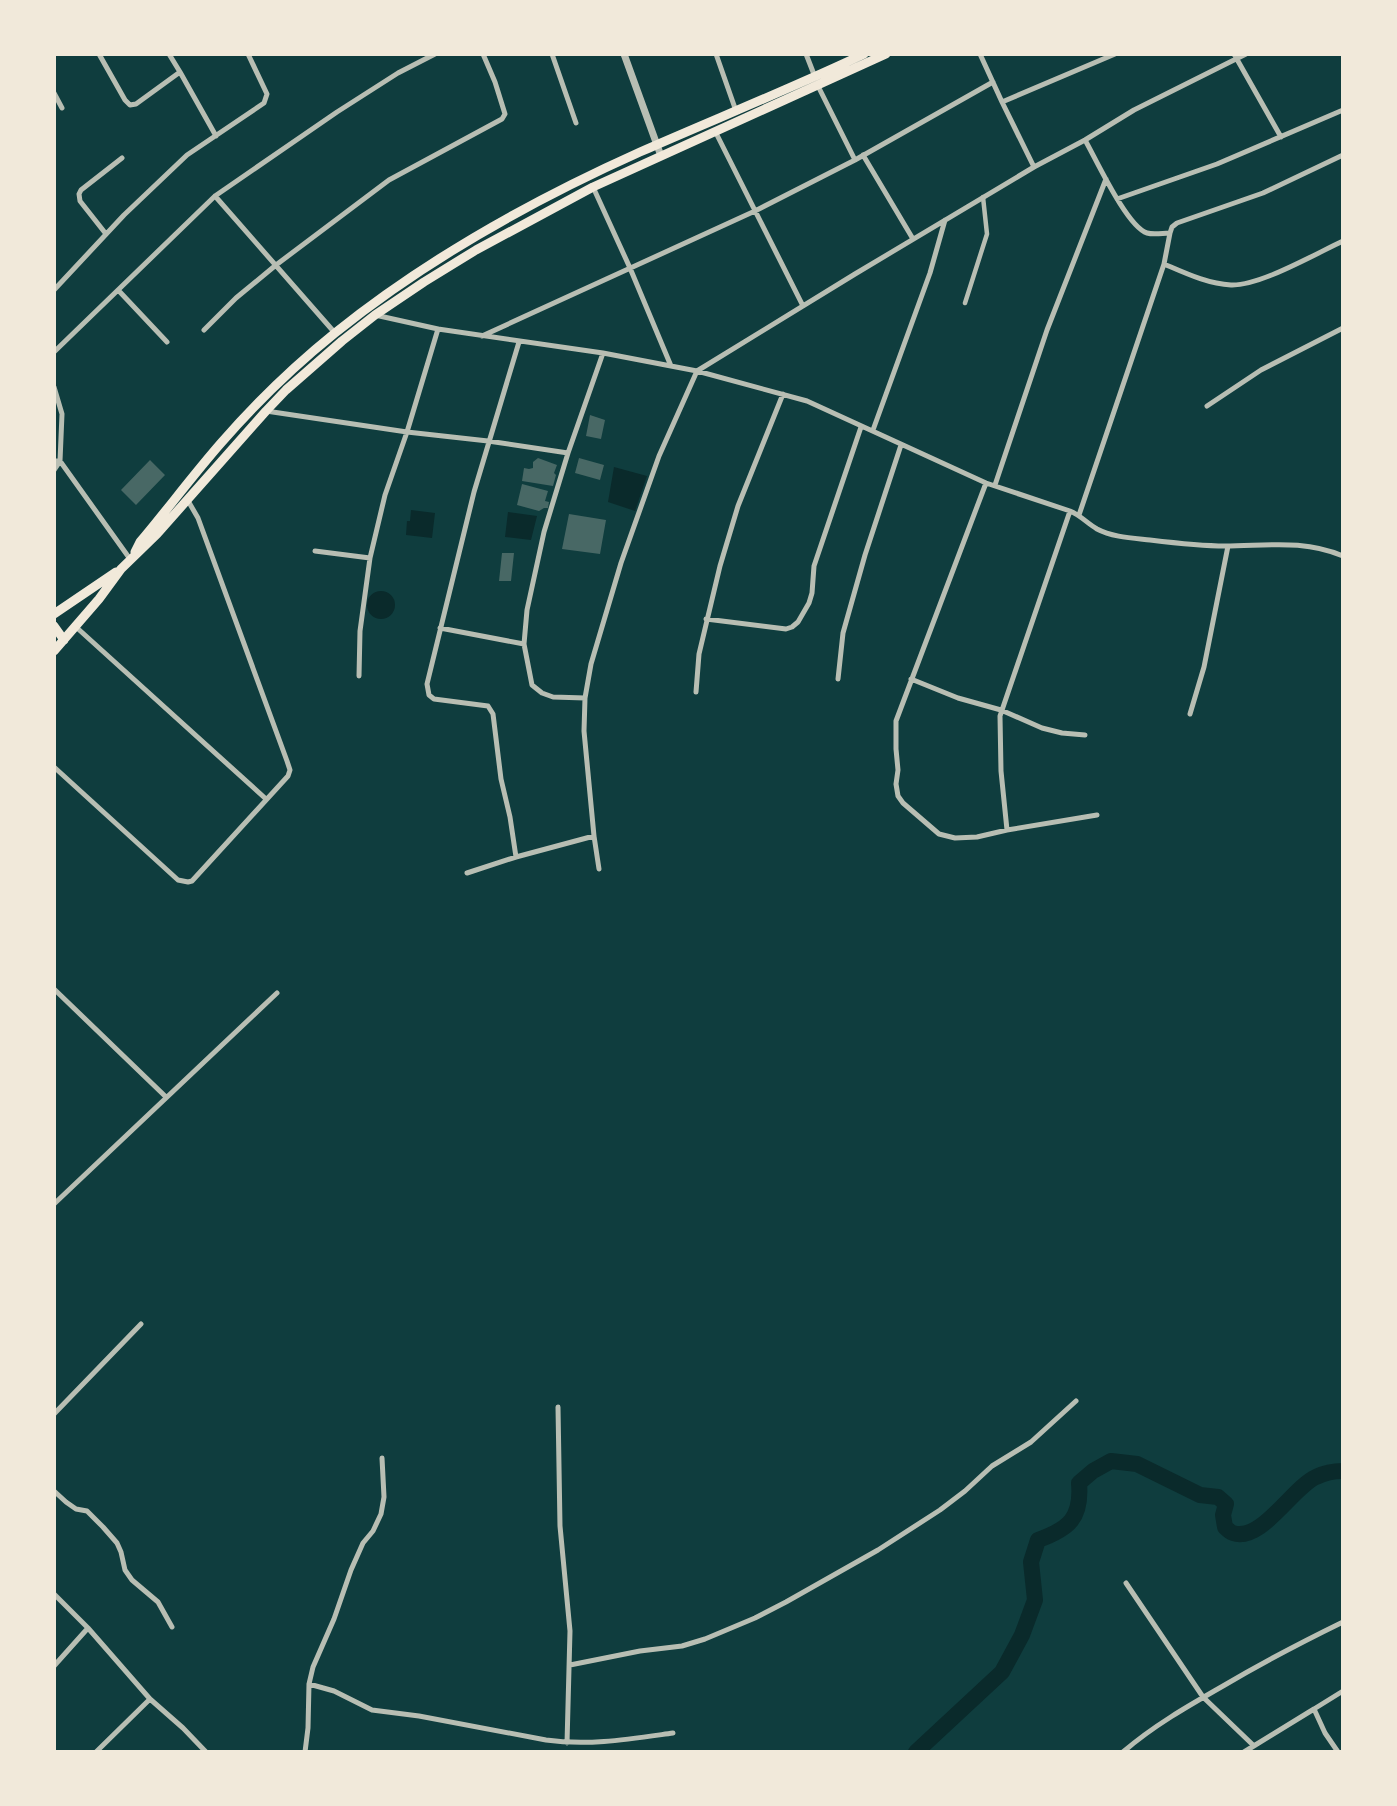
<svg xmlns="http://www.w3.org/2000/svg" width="1397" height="1806" viewBox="0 0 1397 1806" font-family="'Work Sans',sans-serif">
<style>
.water{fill:#0a2a2b}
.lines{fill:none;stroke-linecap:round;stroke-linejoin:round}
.river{stroke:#0a2a2b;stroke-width:16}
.building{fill:#486865}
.pedestrian{stroke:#b8beb3;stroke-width:4.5}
.minor{stroke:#b8beb3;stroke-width:5}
.tertiary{stroke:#b8beb3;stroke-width:7}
.primary{stroke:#f1e9da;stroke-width:9}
</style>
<rect width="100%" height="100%" fill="#0f3d3e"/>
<path class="water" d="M614 467 647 476 635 511 608 502Z
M411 510 435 513 432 538 406 535 407 521H410Z
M508 512 537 516 531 540 505 537Z
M367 605a14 14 0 1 1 28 0a14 14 0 1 1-28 0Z"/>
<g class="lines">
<path class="river" d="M916 1752 1002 1672 1022 1635 1035 1600 1031 1562 1038 1540C1069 1529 1082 1518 1079 1483L1093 1471 1111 1461 1137 1464 1200 1495 1218 1497 1226 1504 1223 1515 1225 1527C1227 1529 1230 1532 1233 1533 1261 1543 1293 1487 1316 1477 1324 1473 1334 1471 1343 1471"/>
</g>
<path class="building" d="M590 415 605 420 601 439 586 436Z
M538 458 557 465 554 473 556 475 553 486 522 481 524 468 529 469 533 468V462Z
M579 458 604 465 600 480 575 473Z
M150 460 165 475 136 505 121 490Z
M522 484 548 491 545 501 549 502 548 508H544L539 511 517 505Z
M569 514 606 520 600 554 562 549Z
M502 553H514L511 581H499Z"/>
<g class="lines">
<path class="pedestrian" d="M965 303 987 234 983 197"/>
<path class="minor" d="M99 54 125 100 130 105 136 104 180 72 169 54
M552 54 576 123
M716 54 736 111
M806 54 815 77
M980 54 1002 102 1034 167
M1234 54 1281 137
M180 72 216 136
M818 86 855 160
M54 93 62 108
M1002 102 1115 54
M715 131 803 306
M1085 140C1096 159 1127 227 1147 233 1154 235 1163 233 1170 233L1164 264C1185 273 1208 284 1231 285 1260 286 1315 254 1343 241
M863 155 913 239
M593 187 630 268 671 366
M215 196 335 333
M1117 199 1217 164 1343 110
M1170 233 1172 227 1177 223 1263 193 1343 155
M106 234 80 201 79 194 81 190 122 158
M54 290 124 215 187 155 264 103 267 94 248 54
M119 291 167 342
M375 315 438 329 603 353 697 371 807 401 986 483 1070 511C1080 515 1087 523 1097 529 1112 537 1132 538 1150 540 1175 543 1200 546 1225 546 1266 546 1303 539 1343 556
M204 330 236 298 276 265 389 180 502 119 505 114 495 82 483 54
M482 336 755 211 855 160 993 82
M54 352 215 196 337 112 398 73 435 54
M54 387 62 414 60 461 130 559
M1207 406 1261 370 1343 328
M266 411 407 432 488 441 568 453
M873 430 930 273 945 220
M54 461H60L54 470
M986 483 896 721V749L898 770 896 784 898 796 903 803 939 834 955 838 977 837 1007 830 1097 815
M995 485 1047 330 1106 179
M1079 515 1164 264
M315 551 370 558
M706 619 786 629 792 627 798 622 809 603 812 593 814 566 861 427
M76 627 266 799
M440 628 524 644
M359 676 360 631 370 558 385 495 407 432 438 329
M838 679 843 633 865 555 901 445
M911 679 958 698 1001 710 1042 728 1062 733 1085 735
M696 692 699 654 720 566 738 506 783 394
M585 698 553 697 542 693 532 685 524 644 527 610 544 532 568 453 603 353
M1190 714 1204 667 1228 546
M54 767 178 880 188 882 192 881 288 776 290 770 287 761 198 518 187 499
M1007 830 1001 771 1000 716 1070 511
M516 857 510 817 501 779 493 714 488 706 434 699 429 695 427 684 474 492 519 342
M599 869 594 836 584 731 585 698 591 664 621 563 659 456 697 371 855 274 1034 167 1085 140 1134 110 1246 54
M467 873 516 857 594 836
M54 989 166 1097
M54 1204 277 993
M558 1407 560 1526 570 1631 567 1743
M54 1414 141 1324
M54 1491 66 1502 76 1509 87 1511 103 1527 117 1543 121 1552 125 1570 132 1580 158 1602 172 1627
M1126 1583 1203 1697 1253 1745
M54 1594 88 1628 150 1699 183 1728 206 1752
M570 1665 640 1651 682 1646 705 1639 755 1618 786 1602 878 1550 940 1510 965 1491 992 1466 1031 1442 1076 1401
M54 1666 88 1628
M309 1684 334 1691 372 1710 419 1716 546 1740C589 1746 630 1739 673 1733
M1314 1709 1343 1691
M96 1752 150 1699
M305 1752 308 1728 309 1684 313 1667 334 1619 351 1570 363 1543 373 1531 381 1514 384 1497 382 1458
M1123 1752C1153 1726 1188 1706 1223 1686 1262 1663 1302 1642 1343 1622
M1244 1752 1314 1709 1325 1733 1338 1752"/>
<path class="tertiary" d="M624 54 661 156"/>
<path class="primary" d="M135 552 140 542C167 510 193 475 221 443 255 404 294 366 335 333 427 259 533 200 640 152 715 119 790 89 864 54
M54 614 116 572
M54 626 64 640
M54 651 99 599 121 569 157 534 266 411 286 390 342 341 375 315 424 282 476 250 593 187 886 54"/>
</g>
<rect width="1397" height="1806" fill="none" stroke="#f1e9da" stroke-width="112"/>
</svg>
